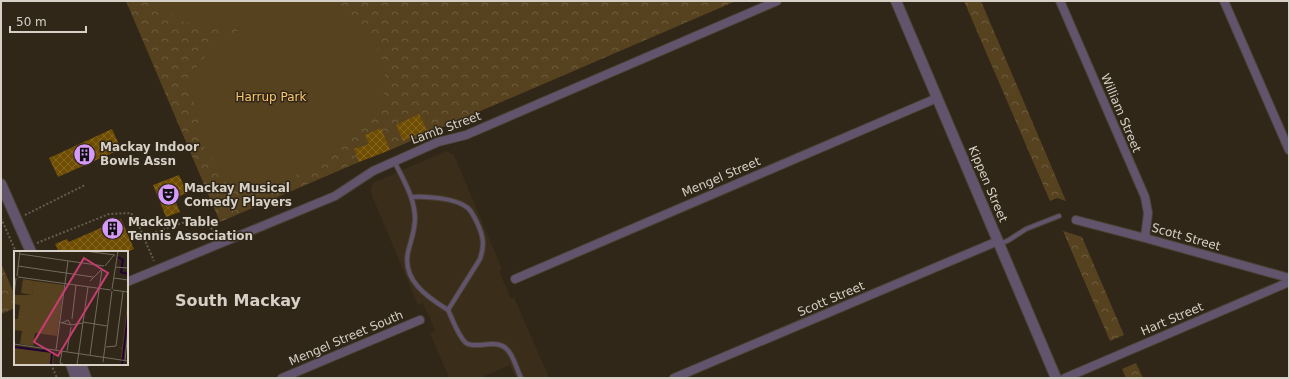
<svg xmlns="http://www.w3.org/2000/svg" width="1290" height="379" viewBox="0 0 1290 379" font-family="'DejaVu Sans',sans-serif">
<style>
.built{fill:#3a2d19}
.forest{fill:url(#forest-crowns)}
.pitch{fill:#574220}
.building{fill:url(#building-cross-hatch)}
.lines{fill:none;stroke-linecap:round;stroke-linejoin:round}
.service-casing{stroke:#4b4234;stroke-width:6}
.minor-casing{stroke:#4b4234;stroke-width:10}
.tertiary-casing{stroke:#4b4234;stroke-width:12}
.path{stroke:#645c4f;stroke-width:2;stroke-dasharray:2 2;stroke-linecap:butt}
.service{stroke:#62546c;stroke-width:4}
.minor{stroke:#62546c;stroke-width:8}
.tertiary{stroke:#62546c;stroke-width:10}
.labels{text-anchor:middle;dominant-baseline:central;stroke-width:3;stroke-linejoin:round;paint-order:stroke}
.park-label{font-size:12px;fill:#fbc66d;stroke:#302718}
.street-label{font-size:12px;fill:#d6d0c7;stroke:#302718}
.poi-label{font-size:12px;font-weight:bold;fill:#d6d0c7;stroke:#302718;text-anchor:start}
.district-label{font-size:16px;font-weight:bold;fill:#d6d0c7;stroke:#302718}
.inset-river{fill:none;stroke:#230233;stroke-width:2}
.inset-road{fill:none;stroke:#726b5e;stroke-width:1}
.view{fill:#c63d71;fill-opacity:0.15;stroke:#c63d71;stroke-width:2}
.inset-edge{fill:none;stroke:#d6d0c7;stroke-width:2}
</style>
<defs>
<pattern id="forest-crowns" width="20" height="18" patternUnits="userSpaceOnUse"><rect width="20" height="18" fill="#574220"/><path d="M2 6a3 3 0 1 1 6 0M12 15a3 3 0 1 1 6 0" fill="none" stroke="#6e5c3f"/></pattern>
<pattern id="building-cross-hatch" width="8" height="8" patternUnits="userSpaceOnUse"><rect width="8" height="8" fill="#6f4d01"/><path d="M0 0l8 8M0 8l8-8" fill="none" stroke="#836625"/></pattern>
</defs>
<rect width="100%" height="100%" fill="#302718"/>
<path class="built" d="M446 151 454 155 502 269 499 271 511 299 514 297 549 378H516L510 365 480 378H449L430 333 435 330 423 303 418 305 370 191 373 183Z"/>
<path class="forest" d="M126 1H736L390 150 359 162 220 222Z
M964 1H981L1066 201 1057 198 1050 201Z
M1063 231 1082 237 1124 335 1110 341Z
M1 263 15 296V308L1 314Z
M1136 363 1143 378H1126L1122 369Z"/>
<path class="pitch" d="M153 1H324L335 4 357 23 375 44 385 66V90L379 107 353 134 324 160 267 190 229 179 205 149 188 77 219 40 243 28 186 23Z"/>
<path class="building" d="M419 114 427 130 403 141 396 125Z
M381 128 390 150 359 162 354 149 369 144 365 135Z
M112 129 121 149 58 177 49 158Z
M179 175 187 193 174 198 180 212 166 217 153 185Z
M121 219 134 249 127 252H59L55 244 67 239 69 242Z"/>
<g class="lines">
<defs>
<path id="service" d="M394 161C403 179 415 198 415 219 415 230 411 240 408 252 402 280 427 297 448 310L480 259C484 247 484 239 479 227 476 220 473 213 468 208 456 198 426 196 411 197
M1000 244 1009 240 1026 229 1059 216
M448 310C453 320 458 336 466 343 471 346 476 345 481 345 487 344 494 343 500 345 512 348 516 368 521 378"/>
<path id="minor" d="M1060 1 1145 197 1148 213 1145 238
M1224 1 1289 150
M1076 220 1145 238 1289 278
M515 279 937 98
M127 282 335 196 373 171 438 142 466 135 777 1
M282 378 420 320
M674 378 998 241
M1065 378 1289 282"/>
<path id="tertiary" d="M896 1 1056 378
M1 184 31 252
M71 364 76 378
M81 364 86 378"/>
</defs>
<use href="#service" class="service-casing"/>
<use href="#minor" class="minor-casing"/>
<use href="#tertiary" class="tertiary-casing"/>
<path class="path" d="M25 215 85 185
M1 218 16 252
M144 236 194 219 209 226 218 236
M37 243 109 214 131 213 138 224 154 261
M51 364 57 378"/>
<use href="#service" class="service"/>
<use href="#minor" class="minor"/>
<use href="#tertiary" class="tertiary"/>
</g>
<defs>
<symbol id="building-disc" viewBox="-11 -11 22 22"><circle r="9.5" fill="#d69bfa" stroke="#302718"/><path d="M-4-6H4V6H1V3H-1V6H-4ZM-2.5-4.3h1.7v1.8h-1.7ZM.8-4.3h1.7v1.8H.8ZM-2.5-1h1.7V.8h-1.7ZM.8-1h1.7V.8H.8Z" fill="#111"/></symbol>
<symbol id="theatre-disc" viewBox="-11 -11 22 22"><circle r="9.5" fill="#d69bfa" stroke="#302718"/><path d="M-5-5.5Q0-4 5-5.5V0Q5 5 0 6Q-5 5-5 0ZM-3.3-2.5H-1v1.5H-3.3ZM1-2.5H3.3v1.5H1ZM-2.8 1Q0 5.5 2.8 1Z" fill="#111"/></symbol>
</defs>
<g fill-rule="evenodd">
<use href="#building-disc" x="72" y="142" width="25" height="25"/>
<use href="#theatre-disc" x="156" y="182" width="25" height="25"/>
<use href="#building-disc" x="100" y="216" width="25" height="25"/>
</g>
<g class="labels">
<g class="park-label">
<text x="271" y="97">Harrup Park</text>
</g>
<g class="street-label">
<text transform="translate(1121 113) rotate(67)">William Street</text>
<text transform="translate(446 128) rotate(-20)">Lamb Street</text>
<text transform="translate(721 177) rotate(-23)">Mengel Street</text>
<text transform="translate(988 184) rotate(67)">Kippen Street</text>
<text transform="translate(1186 237) rotate(16)">Scott Street</text>
<text transform="translate(831 299) rotate(-23)">Scott Street</text>
<text transform="translate(1172 319) rotate(-23)">Hart Street</text>
<text transform="translate(346 338) rotate(-23)">Mengel Street South</text>
</g>
<g class="poi-label">
<text x="100" y="147">Mackay Indoor<tspan x="100" dy="14">Bowls Assn</tspan></text>
<text x="184" y="188">Mackay Musical<tspan x="184" dy="14">Comedy Players</tspan></text>
<text x="128" y="222">Mackay Table<tspan x="128" dy="14">Tennis Association</tspan></text>
</g>
<g class="district-label">
<text x="238" y="300">South Mackay</text>
</g>
</g>
<g transform="translate(14 251)">
<rect width="114" height="114" fill="#302718"/>
<path d="M20 30 50 34 43 85 21 82 19 95 6 93 8 80 0 79V68H4L6 54 0 53 1 44H18ZM114 48V71L110 107H107L108 98 103 96 108 97ZM0 95 40 101 39 114H0Z" fill="#574220"/>
<path d="M9 28 20 30 18 44 7 42ZM18 54a9 9 0 1 1 18 0a9 9 0 1 1-18 0ZM10 58 18 61 19 69 24 66 31 71 41 69 42 81 37 83 32 81 31 77 23 81 17 72 8 73 5 65ZM-1 106a6 6 0 1 1 12 0a6 6 0 1 1-12 0ZM18 102 27 103 25 114H16Z" fill="#574220"/>
<path class="inset-river" d="M104 6 109 9 107 21 114 23M0 96 38 101 37 114M108 114 114 62"/>
<path class="inset-road" d="M71 0 101 4M6 3 90 15M4 15 79 26M91 15 100 4M101 16 114 17M3 25 6 0M4 26 97 39M100 27 114 29M76 30 88 18M98 38 104 0M99 39 114 41M0 45 2 27M58 68 62 34M45 71 57 74 54 69 48 72M69 71 93 75M57 74 69 72M0 93 114 110M92 96 102 95 109 41M42 99 54 10M48 100 46 112 51 114M53 100 57 76M76 104 88 18M111 109 114 80M89 111 98 40M63 114 74 36"/>
<path class="view" d="M70 7 94 22 44 105 20 91Z"/>
<rect width="114" height="114" class="inset-edge"/>
</g>
<rect width="1290" height="379" fill="none" stroke="#d6d0c7" stroke-width="4"/>
<path d="M10 26v6h76v-6" fill="none" stroke="#d6d0c7" stroke-width="2"/>
<text x="16" y="26" font-size="12" fill="#d6d0c7" stroke="#302718" stroke-width="3" paint-order="stroke">50 m</text>
</svg>
